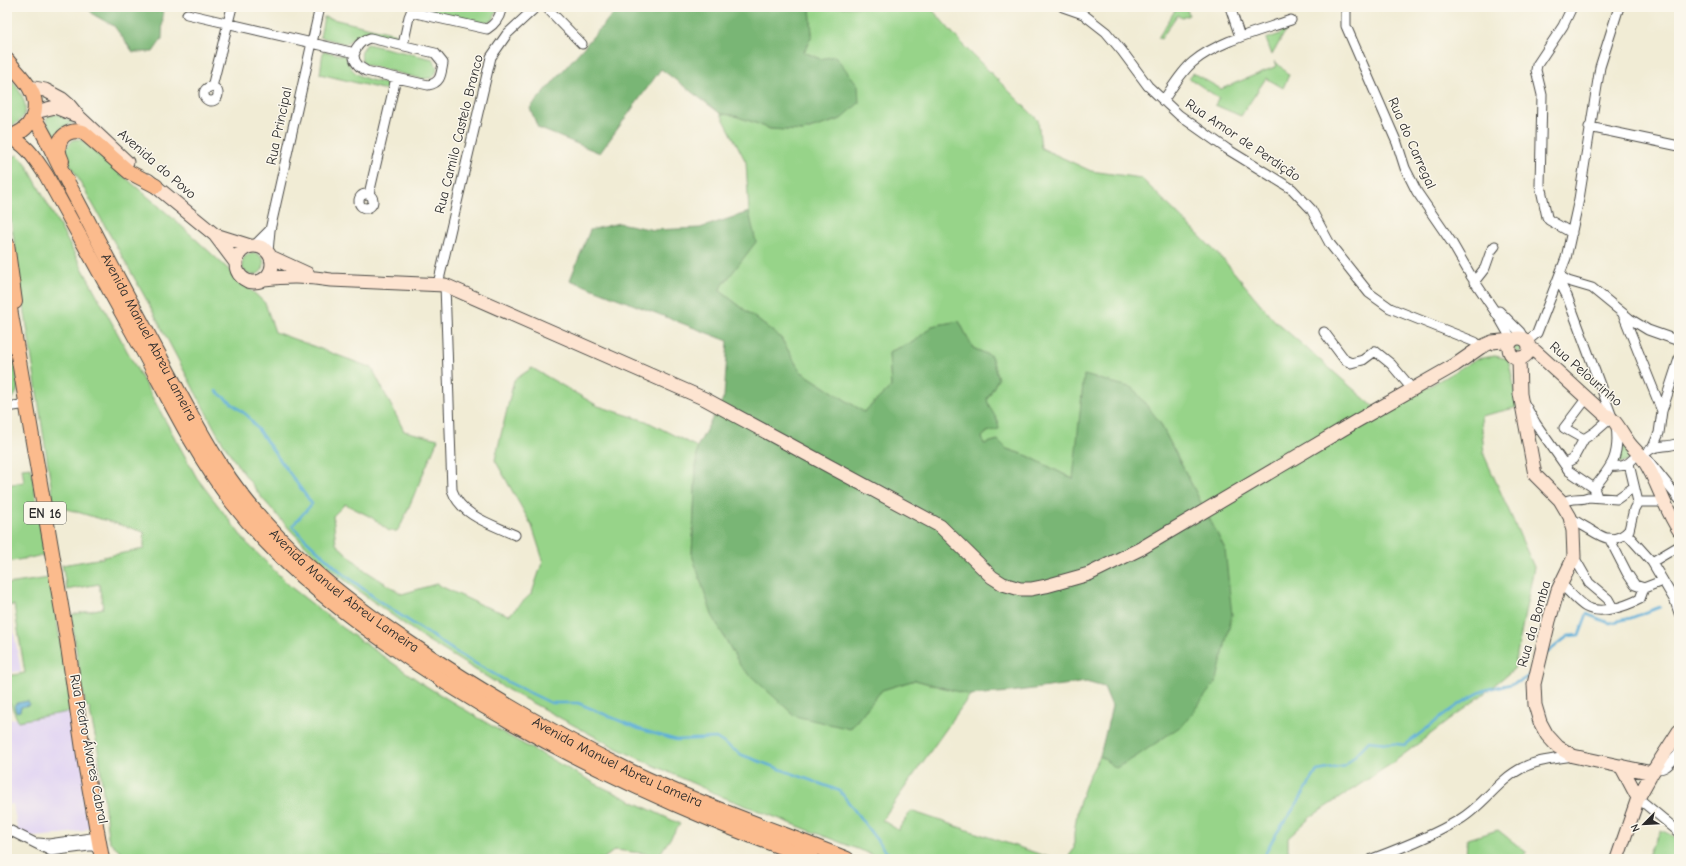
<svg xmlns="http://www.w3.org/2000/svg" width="1686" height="866" viewBox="0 0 1686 866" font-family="'Comic Neue',sans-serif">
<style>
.built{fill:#e1d4f3}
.green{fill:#97d489;stroke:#61805a}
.forest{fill:#79b675;stroke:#527050}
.water{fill:#5eafd9;stroke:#446d82}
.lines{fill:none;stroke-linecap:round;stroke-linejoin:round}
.stream{stroke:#5eafd9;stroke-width:2.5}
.street-casing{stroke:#494844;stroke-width:11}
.secondary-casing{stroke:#494844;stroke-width:15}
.primary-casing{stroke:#494844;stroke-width:16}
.street{stroke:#fff;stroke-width:9}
.secondary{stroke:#fde4d1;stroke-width:13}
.primary{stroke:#fbbb8d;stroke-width:14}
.labels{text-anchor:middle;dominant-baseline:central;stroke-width:3;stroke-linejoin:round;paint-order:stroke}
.shield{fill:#fbf7ec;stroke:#696865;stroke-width:1}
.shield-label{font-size:13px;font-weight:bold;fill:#2b2b2b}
.street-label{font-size:14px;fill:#2b2b2b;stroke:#fbf7ec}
</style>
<rect width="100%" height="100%" fill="#fbf7ec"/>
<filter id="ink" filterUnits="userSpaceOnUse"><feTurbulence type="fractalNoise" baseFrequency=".025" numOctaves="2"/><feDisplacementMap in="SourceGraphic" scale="8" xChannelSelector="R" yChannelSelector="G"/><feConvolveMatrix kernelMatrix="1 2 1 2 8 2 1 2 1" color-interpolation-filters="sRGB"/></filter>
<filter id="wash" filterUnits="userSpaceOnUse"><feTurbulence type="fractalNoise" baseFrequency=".012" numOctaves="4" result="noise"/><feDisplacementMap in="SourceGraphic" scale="16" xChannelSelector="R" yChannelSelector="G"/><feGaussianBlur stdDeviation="0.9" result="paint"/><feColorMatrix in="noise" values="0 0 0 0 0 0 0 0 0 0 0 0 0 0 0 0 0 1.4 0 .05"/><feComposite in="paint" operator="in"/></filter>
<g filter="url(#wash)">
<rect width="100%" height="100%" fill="#f1ecd5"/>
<path class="built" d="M7 605H9L21 671 7 673Z
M74 709 92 820 89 827 83 831 45 836 19 838 13 804 7 805V720Z"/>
<path class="green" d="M426 7H496L498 8 493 20 485 24 428 12 425 9Z
M810 7H930L963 45 1038 120 1041 148 1091 171 1141 178 1222 258 1274 320 1382 414 1476 359 1495 356 1508 359 1519 407 1481 416 1484 455 1534 567 1514 669 1481 696 1391 764 1312 816 1288 838V850L1295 859H1067L1074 849V833L1078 807 1088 778 1100 756 1116 768 1225 549 1159 421 1073 479 1028 456 1007 449 998 440 984 444 982 437 999 422 988 407 987 399 998 379 991 356 973 348 959 321 932 326 915 341 889 352 891 387 864 412 800 371 781 338 719 290 755 242 749 212 746 162 721 114 732 115 753 122 770 129 803 131 841 119 820 59 804 52 812 35Z
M1177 7H1186L1189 15 1182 18 1177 15 1161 39 1158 38Z
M324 17 396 34 394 39C372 34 365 26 346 44L320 37Z
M1289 25 1272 55 1266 39 1280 34 1286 26Z
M367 44 433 59 437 68 436 73 431 78 422 79 367 65 363 63C360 55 361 50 367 44Z
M323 51 346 56C351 78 368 79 387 84L386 90 320 74Z
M1275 61 1289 75 1283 88 1266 78 1241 116 1215 105 1219 98 1189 78 1193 73 1221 89 1277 66Z
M7 74C20 90 40 116 8 127H7Z
M55 114 60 115 73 123 63 127 54 136 46 120 48 116Z
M78 139 83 141 176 221 265 303 275 332 372 368 404 431 438 439 402 523 397 531H389L371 517 345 504 333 516 336 544 366 571 402 594 436 584 481 605 509 615 532 593 543 560 532 526 495 460 514 380 532 368 598 406 646 421 697 447 692 555 850 729 882 690 915 680 970 695 882 820 898 830 911 811 1054 859H883L723 797 618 749 508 690 425 639 357 590 321 561 293 533 262 498 234 460 217 433 145 297 69 162 65 149 73 140Z
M18 155 25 162 139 373 197 478 246 542 292 588 351 634 426 686 505 734 596 784 680 824 659 855 615 850 603 859H424L421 857 417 859H123L126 856 110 842 108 837 99 755 89 707H86L78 662 71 615 103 608 99 584 67 590 62 565 103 558V557L144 549V532L54 505 7 194V161L11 157Z
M242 264a11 11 0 1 1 22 0a11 11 0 1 1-22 0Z
M7 334C10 348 18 374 18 387 17 394 13 400 7 401Z
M1514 348a5 5 0 1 1 10 0a5 5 0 1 1-10 0Z
M1621 442 1628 450 1631 459 1617 464Z
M31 467 45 555 7 562V485L24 482 22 468Z
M49 578 73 711 18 721 7 697V676L25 673 14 605 7 606V584Z
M1498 830 1527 853 1518 859H1466L1467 839Z
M1661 830 1679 839V859H1646Z"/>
<path class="forest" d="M86 7H161L163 13 162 39 153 52H133L114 26 94 15Z
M619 7H810L812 35 804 52 820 59 835 56 858 85 859 103 841 119 803 131 770 129 753 122 732 115 721 114 661 69 600 153 538 128 530 108Z
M749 212 756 242 719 290 781 338 800 371 864 412 891 387 889 352 915 341 932 326 959 321 973 348 991 356 998 379 987 399C989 411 999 417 999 429L987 432 982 437 984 444 998 440 1007 449 1028 456 1073 479 1084 375 1133 388 1159 421 1225 549 1232 615 1217 680 1184 724 1134 758 1116 768 1100 756 1112 706 1104 687 1086 682 1010 692 970 695 915 680 882 690 850 729 795 716 741 667 712 615 692 555 697 447 724 397 728 341 570 280 590 230 619 223 654 230 700 228Z"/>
<path class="water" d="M28 701 29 705 21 707 20 711 16 712 14 705 17 703Z"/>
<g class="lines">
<path class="stream" d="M216 391 248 416 312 504 292 526 302 536 341 572 382 603 459 654 508 682 551 703H578L639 729 676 740 716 738 742 755 840 791 885 851 899 859
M1547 653 1568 636 1579 635 1587 614 1609 623 1631 618 1660 607
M1264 859C1269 841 1282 826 1292 811 1301 798 1309 784 1317 771L1345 766 1369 741 1405 745C1428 728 1457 703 1483 691 1498 684 1520 687 1531 673"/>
</g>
</g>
<g filter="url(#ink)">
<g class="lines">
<defs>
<path id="street" d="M546 7 582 44
M1063 7 1083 14 1106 32 1122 51 1148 86 1179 115 1227 149 1292 189 1311 209 1330 244 1369 293 1390 308 1475 342 1481 347
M1230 7 1240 37
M1346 7V26L1397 143 1405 168 1417 192 1452 243 1471 276 1500 319 1512 340
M1572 7 1563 26 1537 65 1536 70 1542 95 1540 185 1547 217 1549 220 1572 233
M411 12 487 29C495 24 499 19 501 10L498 7
M187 14 355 53
M370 38 435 53 443 63C441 74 441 83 428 85L366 71C364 69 359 67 358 65 348 54 359 41 370 38Z
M403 45 409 17 413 7
M212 87 232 7
M204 94a7 7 0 1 1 14 0a7 7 0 1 1-14 0Z
M1163 101C1172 88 1181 72 1193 62 1218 41 1260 31 1291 20
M1589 127 1679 146
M369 194 396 78
M359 201a7 7 0 1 1 14 0a7 7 0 1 1-14 0Z
M255 245 270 230
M268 252 270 230 320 7
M1560 276 1568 281 1592 288 1630 319 1648 330 1679 341
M1558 279 1567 296 1612 417 1596 431 1584 439 1573 459 1564 464
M1474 282 1485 268 1491 251 1495 246
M438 284 491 57 507 34 536 7
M445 285 452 490C461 516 491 524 515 535
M1499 311 1520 332 1524 339
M1623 314 1662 411 1659 433 1653 447
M1324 332 1345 360 1351 363 1363 360 1375 351 1391 364 1413 390
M1527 341 1537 333 1566 258 1579 199 1600 67 1619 7
M1524 403 1536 424 1569 471 1594 488 1597 497
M7 407 27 404
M1662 411 1679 359
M1584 439 1564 428 1586 399
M1679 443C1665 449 1651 442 1643 458L1648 460 1679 499
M1629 464 1638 502 1634 509 1629 530 1626 533 1652 562 1675 601 1679 613
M1611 466C1620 467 1627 466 1633 459
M1594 488C1612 466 1620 456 1616 426
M1638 502H1664
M1562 503C1574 496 1580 501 1588 497L1617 499 1634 487
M1570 517C1576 522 1582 525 1589 529 1602 537 1612 544 1626 533
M1609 538 1627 573 1635 585 1644 588 1662 581
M1574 557 1589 583 1608 599 1613 608
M1652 562 1679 546
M1561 584C1569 591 1577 602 1586 607 1601 615 1626 606 1640 599L1644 588
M1655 768C1665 772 1673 760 1679 753
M1638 798 1679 832
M7 829 51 851 89 846H94L100 852
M38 843 49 844 98 837
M1372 859C1401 848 1432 836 1459 820 1483 806 1498 780 1522 768 1537 760 1556 759 1573 756"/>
<path id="secondary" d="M29 87 45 90 62 99 69 105 78 116 127 162
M35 112 55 107 75 115
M148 180 215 235 236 263
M215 235 250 246
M236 264a18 18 0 1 1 36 0a18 18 0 1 1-36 0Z
M271 257 308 274
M264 279C288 276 307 276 331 280L445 285 705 399 940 526 992 577 1003 584 1020 589H1031L1046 586 1089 574 1140 549 1355 422 1455 365 1481 347 1492 342 1512 340
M1509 348a10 10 0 1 1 20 0a10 10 0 1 1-20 0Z
M1529 349 1535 351 1603 413C1616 419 1619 429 1627 440 1631 447 1638 452 1643 459 1658 481 1664 508 1679 530
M1519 358 1520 394 1535 475 1560 500 1570 517 1573 531 1574 557 1558 590 1549 621 1534 684 1535 705 1540 722 1547 735 1558 747 1573 756 1652 773
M1621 766 1638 798
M1617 859 1638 798 1652 773 1679 731"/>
<g id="primary">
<path d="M7 60C14 69 23 77 29 87 43 109 31 132 7 137"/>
<path id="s1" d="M33 117C43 130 48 143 55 157 65 178 76 198 87 219 112 268 139 317 165 366 183 400 201 435 222 467 271 542 340 597 414 646 482 692 554 734 628 770 699 804 774 830 847 859"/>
<path d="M9 137C27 144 35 159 46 175 79 235 112 294 144 353 171 403 196 455 231 501 274 557 327 601 384 641 486 714 597 772 712 820 745 834 779 846 812 859"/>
<path d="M62 161C53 143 63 128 83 132L129 172 156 186"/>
<path d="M7 244 15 302"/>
<path d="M7 291 67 640 85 763 102 859"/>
</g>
</defs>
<use href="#street" class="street-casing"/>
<use href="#secondary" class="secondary-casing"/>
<use href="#primary" class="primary-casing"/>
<use href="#street" class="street"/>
<use href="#secondary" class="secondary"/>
<use href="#primary" class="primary"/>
</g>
</g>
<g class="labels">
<rect class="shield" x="24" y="502" width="42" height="22" rx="3"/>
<g class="shield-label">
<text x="45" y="513">EN 16</text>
</g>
<g class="street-label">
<text transform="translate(279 126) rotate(-78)">Rua Principal</text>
<text transform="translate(459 134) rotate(-76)">Rua Camilo Castelo Branco</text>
<text transform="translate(1243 140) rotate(34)">Rua Amor de Perdição</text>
<text transform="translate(1412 143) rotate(66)">Rua do Carregal</text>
<text transform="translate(157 164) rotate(41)">Avenida do Povo</text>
<text stroke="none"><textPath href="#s1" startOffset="249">Avenida Manuel Abreu Lameira</textPath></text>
<text transform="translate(1586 374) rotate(41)">Rua Pelourinho</text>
<text stroke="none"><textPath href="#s1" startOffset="573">Avenida Manuel Abreu Lameira</textPath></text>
<text transform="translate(1534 624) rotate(-74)">Rua da Bomba</text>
<text transform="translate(89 749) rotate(79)">Rua Pedro Álvares Cabral</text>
<text stroke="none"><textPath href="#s1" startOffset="897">Avenida Manuel Abreu Lameira</textPath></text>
</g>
</g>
<rect width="1686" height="866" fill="none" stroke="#fbf7ec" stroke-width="24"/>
<g transform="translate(1644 824) rotate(246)" stroke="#fbf7ec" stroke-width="3" paint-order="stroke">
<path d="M0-3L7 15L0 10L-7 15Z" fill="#2b2b2b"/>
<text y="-6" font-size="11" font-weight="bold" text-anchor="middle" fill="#2b2b2b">N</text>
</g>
</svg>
